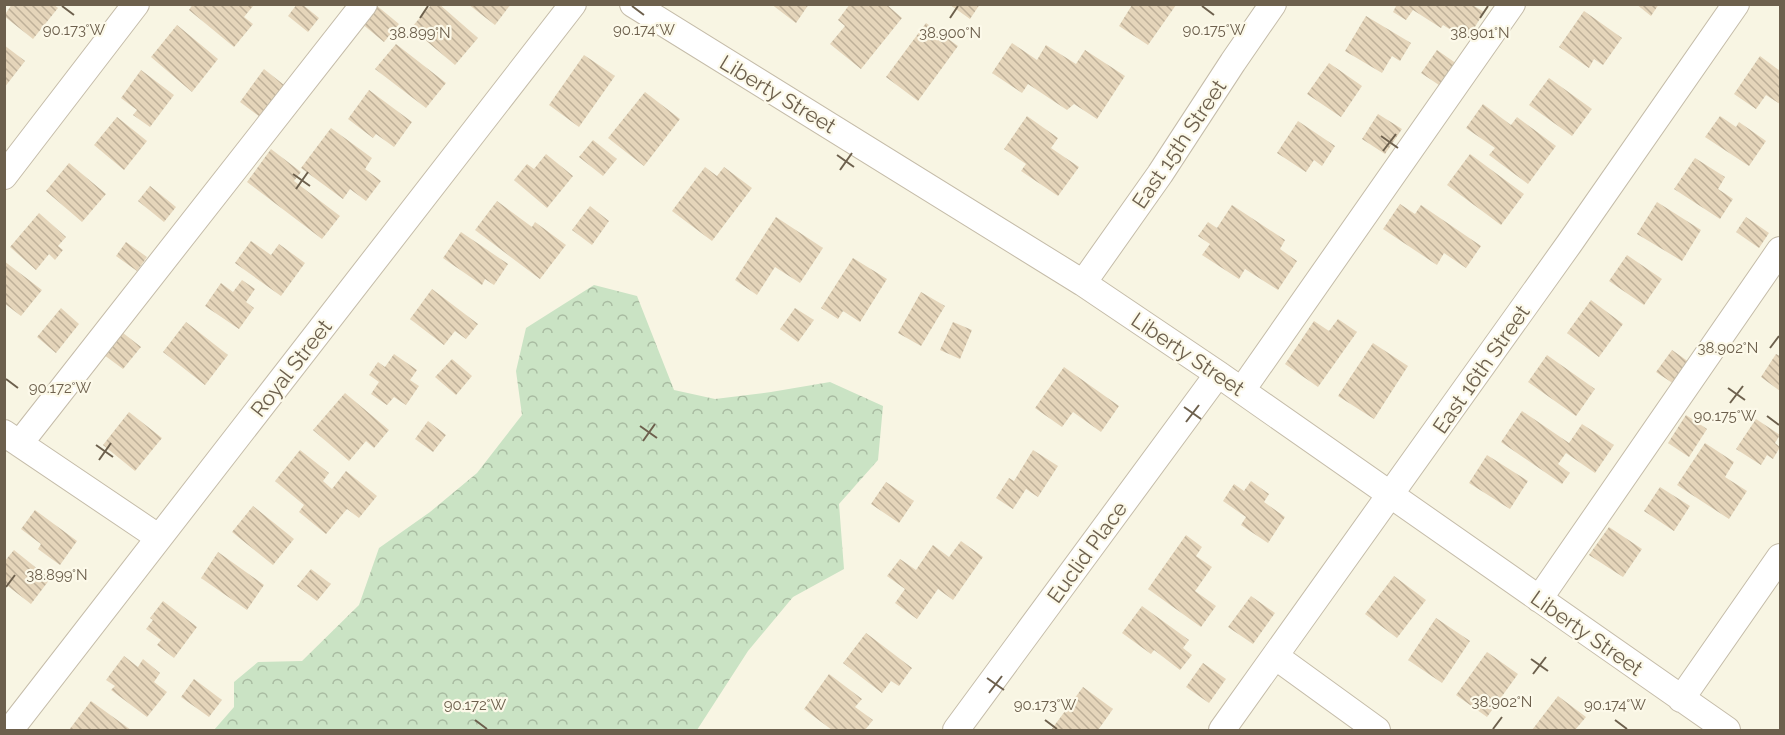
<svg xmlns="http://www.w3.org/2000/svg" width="1785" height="735" viewBox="0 0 1785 735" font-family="Raleway,sans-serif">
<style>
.forest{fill:url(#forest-crowns)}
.building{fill:url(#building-back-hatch)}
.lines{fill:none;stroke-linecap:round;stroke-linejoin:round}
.minor-casing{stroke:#c5bca9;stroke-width:28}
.minor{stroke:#fff;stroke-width:26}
.ticks{fill:none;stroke:#6d604d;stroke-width:2}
.labels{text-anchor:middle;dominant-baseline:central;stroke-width:4.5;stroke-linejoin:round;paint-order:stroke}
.street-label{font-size:21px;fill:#6d604d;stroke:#fcf9e9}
.ticks-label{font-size:15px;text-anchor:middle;fill:#6d604d;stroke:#fcf9e9;stroke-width:4.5;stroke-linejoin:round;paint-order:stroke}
</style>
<defs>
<pattern id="forest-crowns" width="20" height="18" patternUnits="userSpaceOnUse" patternTransform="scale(1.5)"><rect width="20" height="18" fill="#cae3c4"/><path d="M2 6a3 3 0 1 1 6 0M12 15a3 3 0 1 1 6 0" fill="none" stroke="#a8bba1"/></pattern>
<pattern id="building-back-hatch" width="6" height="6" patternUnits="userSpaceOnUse" patternTransform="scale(1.5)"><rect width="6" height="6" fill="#e5d5ba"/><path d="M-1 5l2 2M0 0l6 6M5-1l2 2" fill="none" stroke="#beb099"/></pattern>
</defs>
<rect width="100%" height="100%" fill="#f8f5e3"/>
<path class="forest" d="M594 285 637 296 674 390 715 399 771 392 830 382 883 406 878 460 839 504 844 569 793 597 748 651 697 730H214L234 707V682L258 662 302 661 359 605 379 548 430 512 477 473 522 415 516 371 526 328Z"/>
<path class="building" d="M12 4H53L58 8 33 39 4 16Z
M193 4H251L253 6 244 17 253 24 234 47 189 10Z
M297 4H302L319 18 308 32 288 16Z
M432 4H439L478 38 455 65 411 28Z
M468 4H511L495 25Z
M771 4H809L796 23Z
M850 4H886L902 18 861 69 830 44 845 26 838 20Z
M949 4H980L970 19Z
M1397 4H1471L1484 12 1467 40 1443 25 1441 28 1413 10 1406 20 1393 12Z
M1636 4H1659L1651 16Z
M376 5 399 24 384 42 361 23Z
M1132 5H1176L1148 45 1119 26Z
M1584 11 1622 38 1603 65 1594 59 1589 68 1559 47Z
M1366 16 1411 43 1400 61 1392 56 1382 73 1345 51Z
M926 23 958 46 918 101 886 77Z
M177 25 218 59 192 92 151 57Z
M1012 43 1037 60 1046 45 1076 64 1085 50 1125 76 1097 119 1074 104 1067 110 1028 84 1022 93 992 73Z
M396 44 446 83 426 108 375 69Z
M4 45 25 61 4 88Z
M1437 50 1457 64 1442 87 1421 73Z
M584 55 615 76 579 127 549 105Z
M1760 56 1780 71V104L1766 95 1756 109 1734 94Z
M1329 63 1362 86 1341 117 1307 94Z
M264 69 284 85 260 117 240 102Z
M141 70 174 95 150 127 133 115 137 110 121 98Z
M1549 78 1592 109 1572 136 1529 105Z
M369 90 412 122 394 147 376 134 373 138 348 119Z
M645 92 680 119 644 166 608 138Z
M1483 104 1511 125 1517 117 1556 146 1528 184 1489 155 1495 148 1466 128Z
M1378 114 1402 129 1385 154 1362 139Z
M1027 116 1058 138 1051 148 1079 167 1058 196 1021 171 1026 164 1004 149Z
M1720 116 1736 127 1739 122 1766 141 1749 166 1705 137Z
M117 117 147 141 124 170 94 145Z
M1298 121 1335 146 1322 166 1314 160 1306 172 1277 153Z
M331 128 372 158 365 169 381 181 366 201 350 189 343 199 301 168Z
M593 140 617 159 603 176 579 157Z
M271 149 301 172 294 181 340 216 322 239 247 182Z
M546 154 573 176 547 208 514 180 527 164 534 169Z
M1470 154 1524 194 1501 225 1447 185Z
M1695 158 1725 177 1718 189 1733 199 1720 219 1674 189Z
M69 163 106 194 82 222 46 191Z
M705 167 717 176 724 167 752 188 712 241 672 211Z
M150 186 176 207 164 222 138 201Z
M497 201 532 227 535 222 566 245 540 279 475 230Z
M1657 202 1701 230 1682 261 1637 234Z
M1400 204 1415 214 1421 205 1481 246 1466 268 1444 253 1437 265 1383 229Z
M1232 205 1285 240 1280 249 1297 261 1278 290 1245 269 1239 279 1202 255 1210 244 1198 236 1208 222 1217 228Z
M590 206 609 221 592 245 572 230Z
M39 213 66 237 58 246 63 250 55 260 49 254 36 270 10 247Z
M776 217 823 248 800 283 775 267 757 295 735 280Z
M1746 217 1769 233 1759 248 1736 232Z
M461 232 508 264 494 285 485 279 482 285 443 258Z
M251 241 271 255 279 244 305 263 281 296 235 263Z
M126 242 147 257 137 271 116 256Z
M1627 255 1662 279 1644 305 1609 281Z
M853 258 887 279 860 322 843 311 838 319 821 308Z
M4 261 42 290 21 316 4 303Z
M242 280 255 289 246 302 254 308 239 329 205 306 221 283 233 292Z
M432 289 478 324 466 339 455 331 444 345 410 319Z
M921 292 945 306 921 346 898 333Z
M1591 300 1623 324 1599 357 1567 333Z
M61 308 79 324 56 353 37 337Z
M795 308 814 320 798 342 780 329Z
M1338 319 1357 332 1318 387 1285 364 1314 321 1329 331Z
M186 322 228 355 205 385 163 352Z
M953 322 972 330 960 359 940 350Z
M118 329 141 347 123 369 100 352Z
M1373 343 1408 366 1374 419 1338 396Z
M1672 350 1689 362 1674 384 1656 372Z
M394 354 417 370 410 380 419 386 406 405 394 397 387 405 371 394 379 382 369 375 378 362 385 367Z
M1776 354 1780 356V391L1761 377Z
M1547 355 1595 389 1576 416 1528 382Z
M452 359 472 376 456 395 435 377Z
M1064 367 1119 406 1101 432 1073 412 1062 427 1035 408Z
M345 393 389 430 374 448 366 441 349 461 313 430Z
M1522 411 1569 443 1582 424 1614 445 1595 473 1566 453 1558 464 1570 473 1562 484 1501 442Z
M129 412 162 438 135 471 103 445Z
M1686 415 1707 429 1689 457 1668 443Z
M1756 419 1780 435 1775 443 1780 447 1773 459 1767 455 1761 465 1736 449Z
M428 421 446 435 433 452 415 439Z
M1705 443 1734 462 1725 477 1747 491 1729 519 1677 485Z
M300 450 329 473 323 481 332 489 346 471 377 496 359 518 347 509 326 534 299 512 304 505 275 481Z
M1033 450 1058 466 1038 497 1026 489 1013 509 996 498 1009 478 1014 481Z
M1487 455 1528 481 1510 509 1469 483Z
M1251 481 1269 494 1264 502 1285 517 1268 543 1241 525 1246 517 1223 501 1234 484 1244 491Z
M886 482 914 501 899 523 871 504Z
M1660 487 1690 506 1674 531 1644 511Z
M253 506 294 539 273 565 232 532Z
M35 510 77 541 60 565 38 549 41 544 21 529Z
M1609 527 1642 549 1623 577 1589 555Z
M1186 535 1202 547 1196 556 1212 567 1195 591 1216 606 1201 627 1148 589Z
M961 541 983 557 953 600 938 589 917 619 895 603 905 589 887 576 900 559 916 570 933 545 949 557Z
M14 550 50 579 31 604 4 583V562Z
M218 552 264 585 247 610 201 578Z
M311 569 331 584 317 601 297 586Z
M1394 576 1426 600 1397 638 1365 614Z
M1251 596 1275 613 1253 644 1228 627Z
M163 601 197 627 174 658 157 645 161 640 146 629 153 620 150 618Z
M1142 606 1189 640 1183 648 1192 655 1180 670 1154 650 1151 654 1122 633Z
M1436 618 1470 641 1442 683 1408 660Z
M866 633 912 668 899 686 891 681 882 693 843 663Z
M1487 652 1518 674 1487 717 1456 695Z
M124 656 138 667 143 659 160 673 154 682 167 692 147 717 111 690 115 686 106 680Z
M1203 663 1226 679 1209 703 1186 687Z
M829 674 862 699 855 707 873 720 865 730H832L804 709Z
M194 679 222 700 209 717 181 697Z
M1083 687 1113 709 1098 730H1051Z
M1558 696 1586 717 1575 730H1532Z
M91 701 131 730H69Z"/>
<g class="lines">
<defs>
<path id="minor" d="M633 4 1083 283 1218 374 1727 730
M4 176 136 4
M1083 283 1160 174 1233 62 1273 4
M1242 390 1512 4
M4 433 158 537
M20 443 364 4
M1539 599 1780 250
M1275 656 1377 730
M1681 699 1780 557
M10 730 573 4
M956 730 1218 374
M1222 730 1569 244 1736 4"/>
</defs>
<use href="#minor" class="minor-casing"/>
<use href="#minor" class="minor"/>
</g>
<path class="ticks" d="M62 6 74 15M632 6 644 15M1202 6 1214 15M420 18 428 6M950 18 958 6M1480 18 1488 6M1381 136 1398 148M1383 151 1396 134M837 155 854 167M840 170 852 153M293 174 310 186M296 189 308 172M1770 348 1779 336M6 379 18 388M1728 388 1745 400M1730 403 1743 386M1184 407 1201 419M1767 416 1779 425M1186 422 1199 405M640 426 657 438M643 441 655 424M96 445 113 457M99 460 111 443M6 587 15 575M1531 659 1548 671M1533 674 1546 657M987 678 1004 690M989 693 1002 676M475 720 487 729M1045 720 1057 729M1615 720 1627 729M1493 729 1502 717"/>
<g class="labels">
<g class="street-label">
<text transform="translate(778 94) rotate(31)">Liberty Street</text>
<text transform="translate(1179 144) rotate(-56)">East 15th Street</text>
<text transform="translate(1188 354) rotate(34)">Liberty Street</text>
<text transform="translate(291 368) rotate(-52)">Royal Street</text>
<text transform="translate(1481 369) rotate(-55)">East 16th Street</text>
<text transform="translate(1087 552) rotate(-54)">Euclid Place</text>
<text transform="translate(1587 633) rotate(35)">Liberty Street</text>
</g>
</g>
<g class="ticks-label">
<text x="74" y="35">90.173°W</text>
<text x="1214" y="35">90.175°W</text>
<text x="644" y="35">90.174°W</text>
<text x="420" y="38">38.899°N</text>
<text x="950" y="38">38.900°N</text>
<text x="1480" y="38">38.901°N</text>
<text x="1728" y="353">38.902°N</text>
<text x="60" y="393">90.172°W</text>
<text x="1725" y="421">90.175°W</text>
<text x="57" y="580">38.899°N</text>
<text x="1502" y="707">38.902°N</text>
<text x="475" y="710">90.172°W</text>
<text x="1045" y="710">90.173°W</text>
<text x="1615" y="710">90.174°W</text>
</g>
<rect width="1785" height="735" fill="none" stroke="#6d604d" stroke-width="12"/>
</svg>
